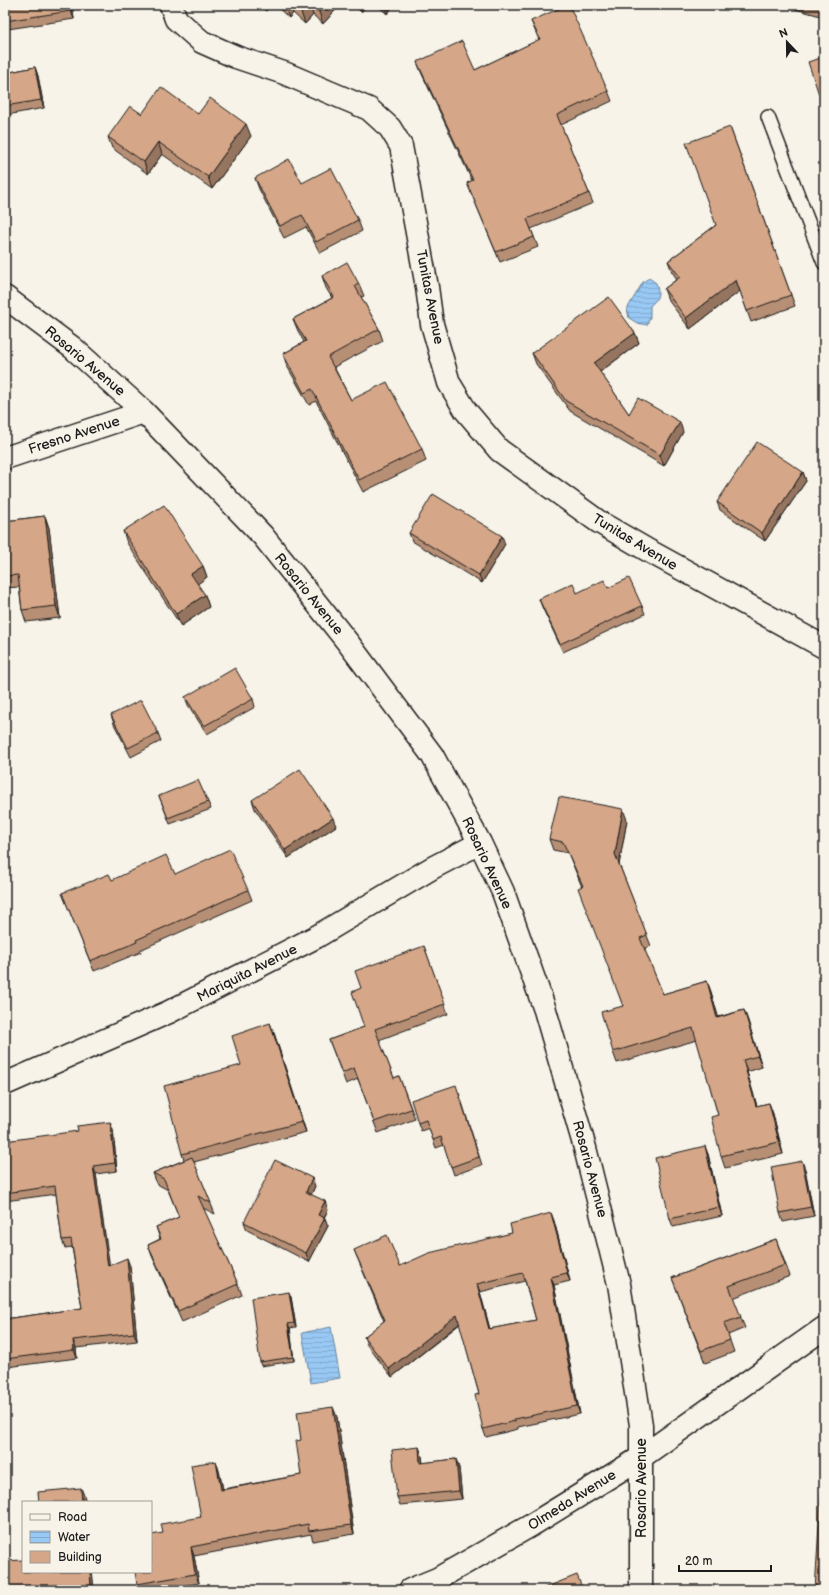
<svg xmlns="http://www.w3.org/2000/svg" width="829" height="1595" viewBox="0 0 829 1595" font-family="'Balsamiq Sans',sans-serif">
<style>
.water{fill:url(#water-rules);stroke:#66839e}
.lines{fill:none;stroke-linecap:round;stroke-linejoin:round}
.service-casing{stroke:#1c1c1c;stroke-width:16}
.minor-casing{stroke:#1c1c1c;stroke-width:25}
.service{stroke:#f7f3e8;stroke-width:13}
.minor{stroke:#f7f3e8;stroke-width:22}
.wall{fill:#b78f74;stroke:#1c1c1c;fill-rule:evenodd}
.shaded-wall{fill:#95745e;stroke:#1c1c1c}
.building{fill:#d5a687;stroke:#1c1c1c;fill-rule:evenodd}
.labels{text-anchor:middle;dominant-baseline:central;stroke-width:3;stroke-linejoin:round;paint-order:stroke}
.street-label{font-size:14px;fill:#1c1c1c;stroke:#f7f3e8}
</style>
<defs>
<pattern id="water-rules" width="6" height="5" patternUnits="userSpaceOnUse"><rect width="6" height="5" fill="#98c8f4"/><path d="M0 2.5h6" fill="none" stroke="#82abd1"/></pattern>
</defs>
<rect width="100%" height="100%" fill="#f7f3e8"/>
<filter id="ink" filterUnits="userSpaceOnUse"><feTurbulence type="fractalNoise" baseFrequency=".025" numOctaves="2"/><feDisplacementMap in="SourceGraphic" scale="8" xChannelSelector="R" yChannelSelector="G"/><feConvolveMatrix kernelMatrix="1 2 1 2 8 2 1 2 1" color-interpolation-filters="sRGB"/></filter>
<g filter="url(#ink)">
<path class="water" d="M649 278 656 283C660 294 658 299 650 306V317L647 325 637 323 629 318 627 309 643 282Z
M331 1327 340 1378 311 1383 302 1333Z"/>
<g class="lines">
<defs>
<path id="service" d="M768 117 824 263"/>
<path id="minor" d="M171 5 176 19 202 42 236 57 284 73 369 109 390 128 401 146 427 287 432 324 449 383 466 411 499 450 599 522 649 551 824 647
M5 297 73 348 144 412 263 536 349 644 432 755 480 843 503 892 545 1010 585 1148 619 1284 641 1425V1590
M5 458 144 412
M5 1084 169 1012 316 937 432 868 480 843
M410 1590 437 1579 530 1526 640 1458 824 1328"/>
</defs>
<use href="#service" class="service-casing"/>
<use href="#minor" class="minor-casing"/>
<use href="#service" class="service"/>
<use href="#minor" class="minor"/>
</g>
<path class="wall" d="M72 5 74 19 8 29 5 21Z
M259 5H272L266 11Z
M275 5H340L323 24 313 15 305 24 293 13 289 18Z
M354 5H368L361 12Z
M377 5H394L387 14Z
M781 5H824V17Z
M531 21 608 91 612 101 561 125 593 203 531 229 538 247 500 262 467 183 472 181 421 72 417 62 475 70 539 40Z
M35 67 38 76 44 108 7 115 5 110V73Z
M142 114H198L251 136 212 189 162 154 148 174 112 148 108 137Z
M730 127 795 306 751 322 740 291 690 329 668 300 664 289 677 279 672 272 668 261 716 225Z
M255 178 302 183 358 220 362 231 320 253 306 227 284 238 259 189Z
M322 276 359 284 364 296 361 297 379 329 383 341 334 367 351 400 422 449 426 461 363 492 316 401 309 405 287 366 283 354 304 342 298 331 293 319 332 298 326 288Z
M635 333 639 343 600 372 629 414 683 432 664 466 570 411 536 364 532 353Z
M803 472 806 481 765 541 720 510 717 502Z
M45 516 49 528 60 618 26 622 22 610 19 587 5 588V521Z
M123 531 203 566 207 577 197 584 205 595 209 607 181 626 127 543Z
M409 533 505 544 482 583 412 541Z
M608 588 642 606 645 614 563 652 542 607 539 599Z
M185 697 253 699 255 707 207 734 188 705Z
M111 715 158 733 161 741 131 757 114 724Z
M159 796 208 802 211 809 170 824Z
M252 800 336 826 288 858 255 809Z
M627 820 619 864 651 946 644 949 663 994 707 981 711 992 718 1017 744 1010 748 1021 762 1067 747 1072 757 1106 769 1103 773 1114 783 1154 725 1168 721 1156 718 1115 697 1040 617 1063 613 1052 623 1006 582 887 568 853 553 850 549 839Z
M175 874 248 890 252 900 140 950 141 952 94 971 62 893 112 880Z
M424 946 448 1014 379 1040 394 1078 399 1076 415 1119 378 1133 358 1079 346 1084 329 1040 364 1027Z
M274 1033 306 1132 194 1162 215 1214 203 1208 238 1284 242 1295 182 1322 152 1256 148 1245 160 1239 156 1227 179 1217 168 1190 157 1184 153 1173 184 1160 182 1154 241 1065Z
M459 1093 482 1165 454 1175 444 1145 436 1148 429 1128 421 1131 418 1123Z
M113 1130 117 1171 96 1174 109 1265 130 1266 137 1341 76 1348 77 1358 7 1367 5 1361V1319L82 1308 72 1247 65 1248 62 1240 56 1194 5 1201V1141Z
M708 1154 722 1216 673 1227 670 1219Z
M805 1169 814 1216 783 1222 780 1213Z
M315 1186 311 1195 328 1210 324 1218 328 1226 309 1262 247 1230 244 1222Z
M551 1213 554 1221 570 1281 554 1285 580 1414 518 1427V1429L486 1437 483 1429 479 1394 460 1324 392 1377 367 1345 364 1337 384 1321 354 1250 400 1266 512 1233ZM525 1281 536 1320 490 1329 480 1292Z
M776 1239 790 1276 733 1298 745 1328 728 1335 734 1352 705 1363 672 1278Z
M291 1297 296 1327 290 1328 294 1361 261 1366 260 1362Z
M337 1417 354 1534 313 1541 311 1534 194 1556 199 1583 162 1590H140L137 1584 163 1533 201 1517 216 1461 219 1471 223 1489 301 1475V1440Z
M419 1447 422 1456 423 1463 456 1459 459 1468 462 1499 400 1505 397 1497Z
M23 1572H92L94 1590H5Z"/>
<path class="shaded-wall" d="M71 5H72L74 19 71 11Z
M264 5H272L266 11Z
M286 5H290L293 13 289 18 285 6Z
M308 5H310L313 15 305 24 301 12Z
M325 5H340L323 24 319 12Z
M359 5H368L361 12Z
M384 5H394L387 14Z
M35 67 38 76 44 108 41 100Z
M246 124 251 136 212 189 208 177Z
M158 142 162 154 148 174 144 162Z
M736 280 740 291 690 329 686 318Z
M635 333 639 343 597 374 594 363Z
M680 422 683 432 664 466 660 455Z
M803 472 806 481 765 541 762 533Z
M45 516 49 528 60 618 56 606Z
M502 536 505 544 482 583 479 575Z
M203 566 207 577 195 586 191 574Z
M205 595 209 607 181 626 176 614Z
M623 809 627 820 619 865 615 854Z
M333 818 336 826 288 858 285 850Z
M707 981 711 992 722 1029 717 1018Z
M744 1010 748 1021 762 1067 758 1056Z
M270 1023 274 1033 306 1132 302 1122Z
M743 1060 747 1072 760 1117 756 1106Z
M769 1103 773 1114 783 1154 779 1142Z
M110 1122 113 1130 117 1171 115 1163Z
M705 1146 708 1154 722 1216 719 1207Z
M802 1161 805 1169 814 1216 811 1207Z
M93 1166 96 1174 111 1274 108 1266Z
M312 1178 315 1186 309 1200 306 1192Z
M325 1201 328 1210 321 1223 318 1215Z
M551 1213 554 1221 570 1281 567 1273Z
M325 1218 328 1226 309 1262 306 1253Z
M127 1258 130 1266 137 1341 134 1333Z
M551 1277 554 1285 580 1414 577 1406Z
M477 1284 480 1292 492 1337 489 1329Z
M289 1292 291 1297 296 1327 294 1323Z
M457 1315 460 1323 392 1377 389 1369Z
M288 1324 290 1328 294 1361 293 1357Z
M73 1340 76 1348 77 1358 74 1350Z
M333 1407 337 1417 354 1534 351 1525Z
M419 1447 422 1456 423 1471 420 1463Z
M456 1459 459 1468 462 1499 459 1491Z
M216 1461 219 1471 225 1499 221 1490Z
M81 1488 85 1498V1502H82Z
M191 1547 194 1556 199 1583 195 1574Z
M90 1572H92L94 1590H92L91 1587Z"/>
<path class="building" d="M5 5H71V11L5 21Z
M292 5H308L301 12Z
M311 5H325L319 12Z
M567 5H569L608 91 557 115 589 193 527 219 534 237 496 252 467 183 473 180 417 62 462 41 475 70 540 39 531 21Z
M817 5H824V7Z
M824 57V109L808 62Z
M35 67 41 100 5 106V73Z
M161 87 198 114 210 98 246 124 208 177 158 142 144 162 108 137 130 106 142 114Z
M730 127 791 295 747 311 736 280 686 318 664 289 680 277 668 261 716 225 686 143Z
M289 159 302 183 331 168 358 220 316 242 302 215 280 226 255 178Z
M347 262 359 284 355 286 379 329 328 357 351 400 387 382 422 449 359 480 312 389 304 393 283 354 306 341 293 319 334 297 322 276Z
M609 297 635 333 594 363 629 414 638 398 680 422 660 455 566 401 532 353Z
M757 442 803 472 762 533 717 502Z
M433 494 502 536 479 575 409 533Z
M164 505 203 566 191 574 205 595 176 614 123 531Z
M45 516 56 606 22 610 18 575 5 576V521Z
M629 578 642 606 560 644 539 599 573 583 577 593 604 580 608 588Z
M235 668 253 699 204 726 185 697Z
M141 700 158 733 128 748 111 715Z
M300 769 333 818 285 850 252 800Z
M198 780 208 802 168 818 159 796Z
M559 797 623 809 615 854 647 935 640 938 663 994 707 981 717 1018 744 1010 758 1056 743 1060 756 1106 769 1103 779 1142 721 1156 711 1117 718 1115 693 1028 613 1052 601 1012 623 1006 578 888 583 886 563 842 549 839Z
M230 849 248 890 136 940 137 942 90 961 62 893 109 874 112 880 166 855 175 874Z
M424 946 445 1004 375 1029 394 1078 399 1076 411 1109 374 1122 354 1068 342 1073 329 1040 364 1027 352 992 361 988 355 971Z
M270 1023 302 1122 182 1154 164 1086 241 1065 232 1036Z
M456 1085 479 1157 451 1167 441 1137 433 1140 426 1120 418 1123 411 1100Z
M110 1122 115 1163 93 1166 108 1266 127 1258 134 1333 73 1340 74 1350 5 1359V1319L82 1308 71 1239 62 1240 55 1186 5 1193V1141L78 1131 77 1126Z
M705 1146 719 1207 670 1219 655 1158Z
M192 1157 211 1203 198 1196 238 1284 178 1311 148 1245 161 1239 156 1227 179 1217 164 1179 153 1173Z
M275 1160 312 1178 306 1192 325 1201 318 1215 325 1218 306 1253 244 1222Z
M802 1161 811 1207 780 1213 771 1167Z
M551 1213 567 1273 551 1277 577 1406 515 1419V1421L483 1429 475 1395 479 1394 457 1315 389 1369 364 1337 385 1320 354 1250 387 1235 400 1266 429 1253 512 1233 510 1224ZM523 1273 536 1320 489 1329 477 1284Z
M776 1239 785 1265 729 1286 741 1317 724 1323 730 1340 701 1351 672 1278Z
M289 1292 294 1323 288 1324 293 1357 260 1362 251 1298Z
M333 1407 351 1525 309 1531 308 1524 191 1547 195 1574 137 1584 135 1572H151V1535L163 1533 161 1524 201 1517 191 1465 216 1461 221 1490 301 1475 296 1441 301 1440 297 1412Z
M419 1447 420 1463 456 1459 459 1491 397 1497 392 1450Z
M81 1488 82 1502H39L38 1492Z
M821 1493H824V1590H815Z
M23 1560V1572H90L91 1587 59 1590H5V1561Z
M577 1575 583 1590H545L544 1588Z"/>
</g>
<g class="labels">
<g class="street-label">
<text transform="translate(430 297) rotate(79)">Tunitas Avenue</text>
<text transform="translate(85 361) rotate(40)">Rosario Avenue</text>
<text transform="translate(74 435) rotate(-18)">Fresno Avenue</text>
<text transform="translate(635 542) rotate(31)">Tunitas Avenue</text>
<text transform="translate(309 594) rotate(51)">Rosario Avenue</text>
<text transform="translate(487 863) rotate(65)">Rosario Avenue</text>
<text transform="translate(247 973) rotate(-27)">Mariquita Avenue</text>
<text transform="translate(590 1169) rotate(75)">Rosario Avenue</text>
<text transform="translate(641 1488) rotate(-90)">Rosario Avenue</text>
<text transform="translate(572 1500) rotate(-32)">Olmeda Avenue</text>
</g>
</g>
<rect width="829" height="1595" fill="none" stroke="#f7f3e8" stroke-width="20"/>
<rect x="10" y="10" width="809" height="1575" fill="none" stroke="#1c1c1c" stroke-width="1.5" filter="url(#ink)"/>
<rect x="22" y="1501" width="130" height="72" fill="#f7f3e8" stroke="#9f9d96"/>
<rect x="30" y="1514" width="20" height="6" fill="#f7f3e8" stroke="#9f9d96"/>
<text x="58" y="1521" font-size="12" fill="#1c1c1c">Road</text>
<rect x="30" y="1531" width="20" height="12" fill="url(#water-rules)" stroke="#9f9d96"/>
<text x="58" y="1541" font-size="12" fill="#1c1c1c">Water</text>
<rect x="30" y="1551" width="20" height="12" fill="#d5a687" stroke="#9f9d96"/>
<text x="58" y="1561" font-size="12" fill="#1c1c1c">Building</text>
<g transform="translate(787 42) rotate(338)" stroke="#f7f3e8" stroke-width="3" paint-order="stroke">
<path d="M0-3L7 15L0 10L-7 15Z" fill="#1c1c1c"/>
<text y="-6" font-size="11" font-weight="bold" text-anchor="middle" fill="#1c1c1c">N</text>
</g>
<path d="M679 1565v6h92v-6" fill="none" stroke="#1c1c1c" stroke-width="2"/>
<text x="685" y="1565" font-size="12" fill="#1c1c1c" stroke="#f7f3e8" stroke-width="3" paint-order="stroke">20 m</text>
</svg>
